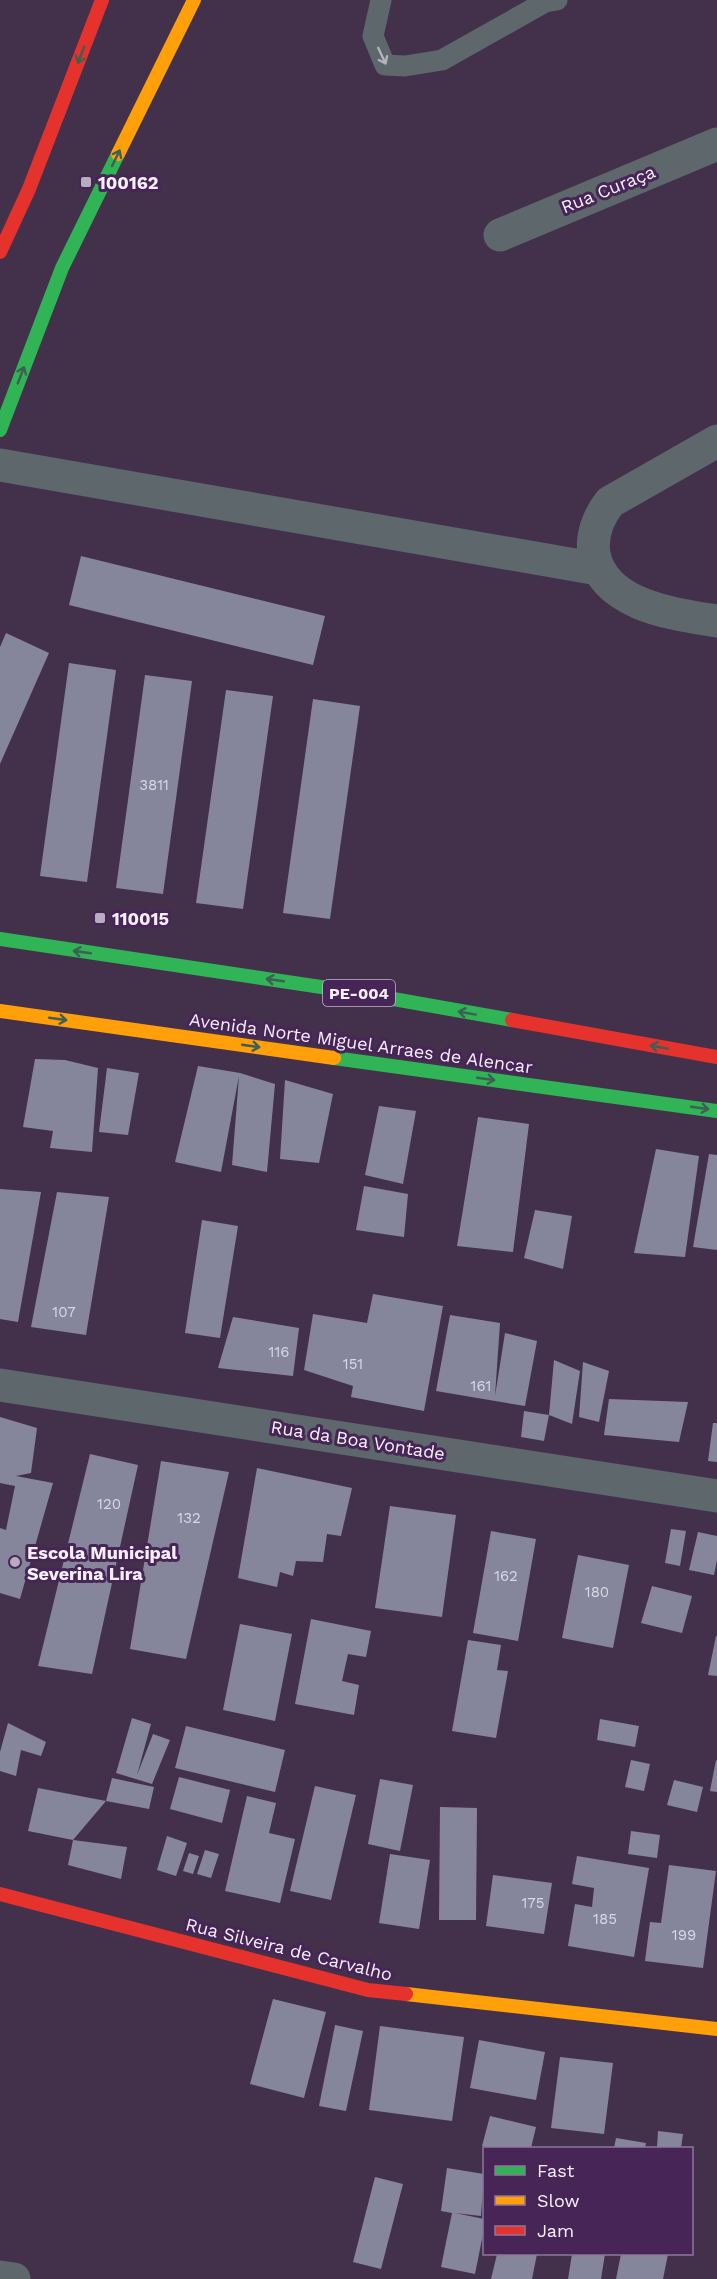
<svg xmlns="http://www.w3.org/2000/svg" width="717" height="2279" viewBox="0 0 717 2279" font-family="'Work Sans',sans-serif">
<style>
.building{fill:#85869c}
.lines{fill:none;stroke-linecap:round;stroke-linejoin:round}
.lane{stroke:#5e676b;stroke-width:21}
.street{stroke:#5e676b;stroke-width:33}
.fast{stroke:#30b455;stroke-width:14}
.slow{stroke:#ff9f0a;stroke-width:14}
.jam{stroke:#e5322d;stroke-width:14}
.oneway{stroke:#3e5f56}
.oneway2{stroke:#b2b2bb}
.poi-dot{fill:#b8adbe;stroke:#472657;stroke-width:2}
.labels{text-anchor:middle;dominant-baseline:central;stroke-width:6;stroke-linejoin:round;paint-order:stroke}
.number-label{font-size:15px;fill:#dad6e4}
.shield{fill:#472657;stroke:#c2b3ca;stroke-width:1.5}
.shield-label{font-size:16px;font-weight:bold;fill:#f7f0fc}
.poi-label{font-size:18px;font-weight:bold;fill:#f7f0fc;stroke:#472657;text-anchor:start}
.street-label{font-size:18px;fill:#f7f0fc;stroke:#472657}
</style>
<rect width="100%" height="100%" fill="#43314c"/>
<path class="building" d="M81 556 325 616 313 665 69 605Z
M6 633 49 653 0 764V647Z
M69 663 116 670 87 882 40 876Z
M145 675 192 681 163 894 116 888Z
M226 690 273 696 243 909 196 903Z
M313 699 360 706 330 919 283 913Z
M35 1059 65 1060 98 1068 92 1152 50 1148 53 1131 23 1127Z
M198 1066 240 1073 275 1084 267 1172 232 1165 239 1076 221 1172 175 1162Z
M107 1068 139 1073 128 1135 99 1132Z
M285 1080 333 1094 319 1163 280 1159Z
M379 1106 416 1111 403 1184 365 1175Z
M478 1117 529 1124 513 1252 457 1246Z
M656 1149 699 1156 685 1257 634 1253Z
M709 1154 717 1155V1250L693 1247Z
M364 1186 408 1194 404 1237 356 1230Z
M0 1189 41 1192 18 1322 0 1319Z
M57 1192 109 1197 86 1335 31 1327Z
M535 1210 572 1216 563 1269 524 1258Z
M202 1220 238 1226 220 1338 185 1333Z
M373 1294 443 1306 424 1411 351 1397 353 1386 304 1370 313 1314 367 1323Z
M450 1315 500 1323 495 1396 505 1333 537 1341 525 1406 436 1391Z
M233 1317 299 1328 293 1376 218 1368Z
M554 1360 580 1371 572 1424 549 1415Z
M583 1362 609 1371 599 1422 579 1417Z
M609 1399 688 1402 679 1442 604 1435Z
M524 1411 549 1415 544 1441 521 1437Z
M0 1417 37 1428 31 1473 16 1476 53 1483 20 1599 0 1593V1528L6 1530 15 1486 0 1483Z
M713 1423H717V1462L708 1461Z
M90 1454 138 1465 92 1674 38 1666Z
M161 1461 229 1472 186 1659 130 1649Z
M257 1468 352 1488 341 1536 327 1534 323 1562 296 1561 293 1576 280 1572 277 1587 238 1578Z
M390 1506 456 1515 442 1617 375 1608Z
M671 1529 686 1531 680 1566 665 1563Z
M491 1531 536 1539 518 1641 473 1633Z
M698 1532 717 1536V1560L714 1575 689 1570Z
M578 1555 629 1565 613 1648 562 1638Z
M652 1586 692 1596 682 1633 641 1623Z
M311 1619 371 1631 366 1657 348 1654 342 1681 359 1685 354 1715 295 1704Z
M240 1624 292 1634 275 1721 223 1710Z
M716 1636H717V1676L708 1675Z
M468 1640 501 1645 497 1670 508 1671 496 1738 452 1731Z
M132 1718 151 1724 137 1775 153 1734 170 1740 152 1784 116 1773Z
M600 1719 639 1726 635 1747 597 1740Z
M8 1723 46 1742 41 1756 21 1750 16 1776 0 1771V1752Z
M186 1726 285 1750 275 1792 175 1768Z
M631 1760 650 1764 644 1791 625 1787Z
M716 1760 717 1761V1792L710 1791Z
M179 1777 230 1790 222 1823 170 1809Z
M112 1778 154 1787 149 1809 106 1801 73 1840 28 1831 38 1788 106 1801Z
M380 1779 413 1785 400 1851 368 1844Z
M674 1780 703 1787 697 1812 667 1805Z
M315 1786 356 1795 331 1900 290 1891Z
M247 1796 276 1803 269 1833 295 1839 280 1903 225 1891Z
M440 1807 477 1808 476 1920H439Z
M631 1831 660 1835 657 1858 628 1854Z
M167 1836 187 1843 176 1876 157 1870Z
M73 1840 127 1847 121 1879 68 1865Z
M205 1850 219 1854 211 1878 197 1874Z
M189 1853 199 1856 193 1874 183 1871Z
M390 1854 430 1860 419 1929 379 1923Z
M577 1856 649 1868 634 1957 568 1946 575 1904 592 1907 594 1888 572 1884Z
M669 1865 716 1871 703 1968 645 1961 650 1922 661 1923Z
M493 1875 552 1883 544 1934 486 1926Z
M273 1999 326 2012 304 2098 250 2084Z
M335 2025 363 2031 346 2111 319 2106Z
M380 2026 464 2037 452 2121 369 2110Z
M479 2040 545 2052 536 2100 470 2088Z
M560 2057 613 2063 604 2134 551 2128Z
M490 2116 536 2127 531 2148H491L482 2146Z
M658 2131 683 2134 681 2148H657Z
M616 2138 646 2143 645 2148H614Z
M447 2168 484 2174 481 2216 455 2213 484 2219V2229L475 2274 441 2267 452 2213 441 2211Z
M375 2177 403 2184 381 2269 353 2262Z
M497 2254H537L532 2279H491Z
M572 2254H605L601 2279H568Z
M621 2254H668L663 2279H616Z"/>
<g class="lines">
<path class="lane" d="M381 0 373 36 385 65 405 66 442 60 545 2 557 0"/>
<path class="street" d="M500 235 717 144
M717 441 610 502C599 516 591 535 594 554 604 606 674 614 717 621
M0 465 598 569
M0 1385 717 1496
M0 2277 14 2279"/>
<path class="fast" d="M0 430 62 268 118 154
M0 939 348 991 512 1020
M334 1058 717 1111"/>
<path class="slow" d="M118 154 194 0
M0 1011 334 1058
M406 1994 717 2029"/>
<path class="jam" d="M0 252 29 189 102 0
M512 1020 717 1057
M0 1894 368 1990 406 1994"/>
</g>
<defs><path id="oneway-shaft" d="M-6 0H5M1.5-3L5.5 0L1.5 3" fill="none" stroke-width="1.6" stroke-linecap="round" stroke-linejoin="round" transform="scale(1.5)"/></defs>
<g class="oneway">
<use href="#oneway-shaft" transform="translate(81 55) rotate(111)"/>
<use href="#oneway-shaft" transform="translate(116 158) rotate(-64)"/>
<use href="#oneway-shaft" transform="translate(21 375) rotate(-69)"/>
<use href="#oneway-shaft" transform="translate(82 952) rotate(-172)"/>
<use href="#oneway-shaft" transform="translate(275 980) rotate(-172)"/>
<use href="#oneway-shaft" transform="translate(467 1013) rotate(-170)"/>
<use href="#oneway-shaft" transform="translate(58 1019) rotate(8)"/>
<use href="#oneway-shaft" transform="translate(251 1046) rotate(8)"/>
<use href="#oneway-shaft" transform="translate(659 1047) rotate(-170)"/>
<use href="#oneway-shaft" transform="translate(486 1079) rotate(8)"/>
<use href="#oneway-shaft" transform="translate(700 1108) rotate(8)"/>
</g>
<use class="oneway2" href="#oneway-shaft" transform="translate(382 56) rotate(65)"/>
<g class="poi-dot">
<rect x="80" y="176" width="12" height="12" rx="3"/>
<rect x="94" y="912" width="12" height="12" rx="3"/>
<circle cx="15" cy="1562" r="6"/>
</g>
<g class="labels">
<g class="number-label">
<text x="154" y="785">3811</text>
<text x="64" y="1312">107</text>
<text x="279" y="1352">116</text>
<text x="353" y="1364">151</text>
<text x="481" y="1386">161</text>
<text x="109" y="1504">120</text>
<text x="189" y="1518">132</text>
<text x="506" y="1576">162</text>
<text x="597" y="1592">180</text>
<text x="533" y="1903">175</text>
<text x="605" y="1919">185</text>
<text x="684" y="1935">199</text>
</g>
<rect class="shield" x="323" y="980" width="72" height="26" rx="4.5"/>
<g class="shield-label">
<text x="359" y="993">PE-004</text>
</g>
<g class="poi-label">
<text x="98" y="182">100162</text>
<text x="112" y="918">110015</text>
<text x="27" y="1552">Escola Municipal<tspan x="27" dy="21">Severina Lira</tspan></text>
</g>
<g class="street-label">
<text transform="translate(608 189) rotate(-22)">Rua Curaça</text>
<text transform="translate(361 1043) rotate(8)">Avenida Norte Miguel Arraes de Alencar</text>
<text transform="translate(358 1440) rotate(9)">Rua da Boa Vontade</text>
<text transform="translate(289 1949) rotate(14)">Rua Silveira de Carvalho</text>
</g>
</g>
<rect x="483" y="2147" width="210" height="108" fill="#472657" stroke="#8d7799" stroke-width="1.5"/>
<rect x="495" y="2166" width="30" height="9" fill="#30b455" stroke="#8d7799" stroke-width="1.5"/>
<text x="537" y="2177" font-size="18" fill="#f7f0fc">Fast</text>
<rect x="495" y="2196" width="30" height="9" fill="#ff9f0a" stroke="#8d7799" stroke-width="1.5"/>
<text x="537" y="2207" font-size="18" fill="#f7f0fc">Slow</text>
<rect x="495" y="2226" width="30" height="9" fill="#e5322d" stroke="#8d7799" stroke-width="1.5"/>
<text x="537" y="2237" font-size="18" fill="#f7f0fc">Jam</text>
</svg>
